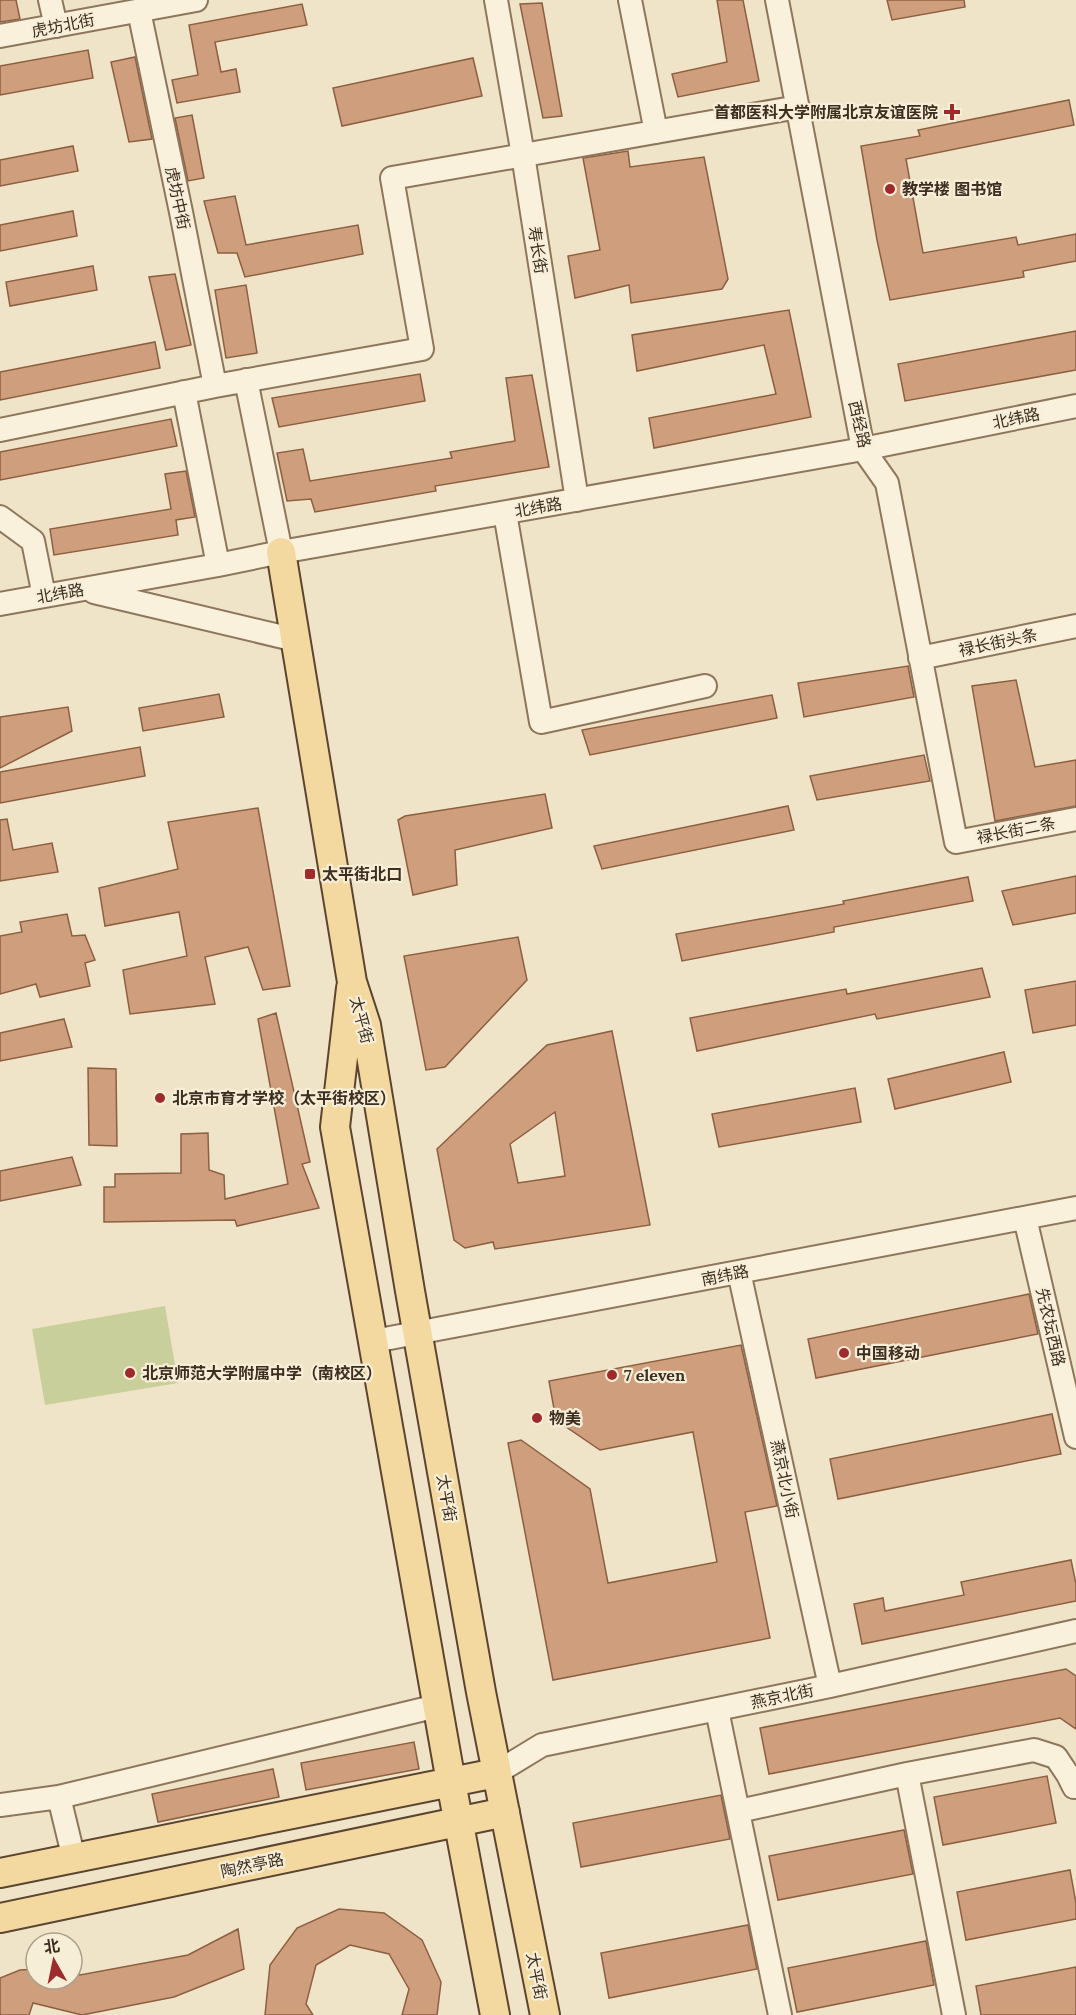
<svg xmlns="http://www.w3.org/2000/svg" width="1076" height="2015" viewBox="0 0 1076 2015" font-family="Lora,'Noto Sans SC',serif">
<style>
.green{fill:#c9cf9b}
.building{fill:#cf9f7d;stroke:#8d5f41;stroke-width:1.5;fill-rule:evenodd}
.lines{fill:none;stroke-linecap:round;stroke-linejoin:round}
.minor-casing{stroke:#8d765c;stroke-width:26}
.major-casing{stroke:#5b4430;stroke-width:32}
.minor{stroke:#faf1dc;stroke-width:22}
.major{stroke:#f3d9a0;stroke-width:28}
.poi-dot{fill:#9e2a2b;stroke:#f7eed8;stroke-width:2}
.labels{text-anchor:middle;dominant-baseline:central;stroke-width:4.5;stroke-linejoin:round;paint-order:stroke}
.street-label{font-size:16px;fill:#3d2e20;stroke:#f7eed8}
.poi-label{font-size:16px;font-weight:bold;fill:#3d2e20;stroke:#f7eed8;text-anchor:start}
</style>
<rect width="100%" height="100%" fill="#f0e4c8"/>
<path class="green" d="M165 1306 178 1383 45 1405 32 1329Z"/>
<path class="building" d="M0 0H16L20 19 0 22Z
M717 0H743L759 81 678 97 672 74 727 62Z
M887 0H964L965 7 892 20Z
M542 3 562 116 543 118 520 4Z
M302 4 307 25 215 42 221 72 236 69 240 92 177 103 172 80 198 75 189 25Z
M88 50 93 78 0 95V66Z
M135 57 152 139 129 142 111 62Z
M473 58 482 96 342 126 333 88Z
M1069 100 1074 125 906 159 923 253 1016 237 1018 245 1076 234V261L1023 271 1024 277 890 300 877 240 861 146 920 136 918 130Z
M192 115 204 178 188 181 175 118Z
M73 146 78 171 0 186V160Z
M628 151 630 167 704 157 728 279 722 289 631 303 629 285 575 298 568 256 600 250 583 158Z
M235 196 246 245 358 225 363 254 245 277 237 253H218L204 201Z
M73 211 77 236 0 251V225Z
M93 266 97 290 10 306 6 282Z
M175 274 191 345 166 350 149 277Z
M246 285 257 353 226 358 215 290Z
M789 310 811 417 654 448 649 418 776 394 764 345 637 371 632 335Z
M1076 331V370L905 401 898 364Z
M155 342 160 368 0 400V372Z
M420 374 425 401 279 427 272 398Z
M532 375 549 467 435 486 436 491 315 512 311 499 287 501 277 453 303 449 310 481 452 458 450 452 515 441 506 378Z
M171 419 177 446 0 480V452Z
M186 471 195 517 176 520 178 535 54 555 50 529 171 509 165 474Z
M908 666 914 697 804 717 798 683Z
M1016 680 1035 767 1076 760V806L995 821 972 686Z
M219 694 224 717 143 731 139 708Z
M772 695 777 718 590 755 582 730Z
M68 707 72 731 0 768V717Z
M140 747 145 776 0 803V772Z
M924 755 930 781 817 800 810 776Z
M545 794 552 828 455 850 457 885 413 895 398 820 405 816Z
M788 806 794 830 602 869 594 846Z
M258 808 290 986 263 990 248 947 205 957 215 1004 130 1014 123 970 187 956 179 912 105 926 99 888 178 869 168 822Z
M7 819 13 850 52 843 58 872 0 881V820Z
M1076 876V913L1013 925 1002 891Z
M968 877 973 901 834 927V932L682 961 676 934 844 904 843 901Z
M67 914 72 936 85 935 95 960 85 963 90 986 40 997 36 984 0 994V936L22 932 20 922Z
M518 937 527 980 445 1067 426 1070 404 956Z
M982 968 990 997 877 1019 875 1014 697 1051 690 1018 846 989 847 994Z
M1076 981V1025L1033 1033 1025 990Z
M276 1013 310 1162 302 1164 319 1208 237 1226 235 1220 104 1222V1187H115V1174L181 1173V1134L208 1133 209 1170 224 1175 225 1199 288 1184 258 1019Z
M64 1019 72 1047 0 1061V1033Z
M612 1031 650 1225 495 1249 493 1242 465 1248 454 1240 437 1149 547 1045ZM555 1112 565 1176 518 1183 510 1144Z
M1004 1052 1011 1082 895 1109 888 1079Z
M88 1068 116 1069 117 1146 89 1145Z
M855 1088 861 1122 719 1147 712 1114Z
M72 1157 81 1185 0 1201V1171Z
M1029 1294 1038 1334 816 1378 808 1339Z
M741 1345 777 1506 745 1512 770 1638 553 1680 508 1443 521 1440 590 1489 608 1583 717 1562 693 1432 600 1450 556 1420 549 1381Z
M1052 1414 1061 1454 838 1499 830 1459Z
M1071 1560 1076 1584V1601L862 1644 854 1604 883 1598 885 1611 964 1595 961 1582Z
M1066 1669 1076 1676V1729L1060 1718 769 1774 760 1728Z
M414 1742 419 1769 306 1790 301 1763Z
M273 1769 279 1797 158 1822 152 1794Z
M1047 1776 1056 1823 943 1845 934 1797Z
M721 1795 730 1839 581 1867 573 1823Z
M904 1830 913 1874 778 1900 769 1856Z
M1070 1870 1076 1903V1919L966 1940 957 1892Z
M339 1909 384 1913 422 1940 441 1982 437 2015H402L409 1989 389 1954 350 1945 316 1965 306 2004 313 2015H265L270 1965 297 1928Z
M748 1925 757 1969 609 1998 601 1953Z
M238 1929 244 1969 174 1997 82 2015 33 2003 29 2015H0V1978L20 1970 36 1969V1979H72V1970L80 1975 188 1955Z
M926 1941 934 1985 797 2012 788 1968Z
M1076 1967V2015H981L976 1986Z"/>
<g class="lines">
<defs>
<path id="minor" d="M50 0 56 26
M496 0 523 155 577 500
M630 0 656 132
M777 0 863 449 887 483 956 842 1076 819
M139 11 181 212 215 386
M0 36 196 0
M246 380 281 552
M184 392 218 565
M0 430 215 386 422 349 392 178 798 107
M505 513 541 722 705 686
M0 517 33 541 44 596
M94 592 296 640
M0 604 218 565 281 552 863 449 1076 406
M920 658 1076 626
M1025 1218 1076 1437
M739 1272 830 1686
M374 1341 1076 1208
M717 1710 780 2015
M496 1773 542 1745 830 1686 1076 1631
M907 1774 1034 1750 1056 1757 1068 1775 1074 1787H1076
M59 1797 74 1859
M0 1805 59 1797 437 1706
M739 1811 907 1774 954 2015"/>
<path id="major" d="M281 552 352 982 366 1025 410 1291 481 1692 545 2015
M351 988 335 1127 451 1782 495 2015
M0 1873 496 1773
M0 1918 505 1812"/>
</defs>
<use href="#minor" class="minor-casing"/>
<use href="#major" class="major-casing"/>
<use href="#minor" class="minor"/>
<use href="#major" class="major"/>
</g>
<g class="poi-dot">
<path d="M949 103h6v6h6v6h-6v6h-6v-6h-6v-6h6z"/>
<circle cx="890" cy="189" r="6"/>
<rect x="304" y="868" width="12" height="12" rx="3"/>
<circle cx="160" cy="1098" r="6"/>
<circle cx="844" cy="1353" r="6"/>
<circle cx="130" cy="1373" r="6"/>
<circle cx="612" cy="1375" r="6"/>
<circle cx="537" cy="1418" r="6"/>
</g>
<g class="labels">
<g class="street-label">
<text transform="translate(63 25) rotate(-11)">虎坊北街</text>
<text transform="translate(178 198) rotate(78)">虎坊中街</text>
<text transform="translate(538 250) rotate(81)">寿长街</text>
<text transform="translate(1016 418) rotate(-12)">北纬路</text>
<text transform="translate(860 424) rotate(77)">西经路</text>
<text transform="translate(538 507) rotate(-10)">北纬路</text>
<text transform="translate(60 593) rotate(-10)">北纬路</text>
<text transform="translate(998 642) rotate(-12)">禄长街头条</text>
<text transform="translate(1016 830) rotate(-11)">禄长街二条</text>
<text transform="translate(362 1020) rotate(75)">太平街</text>
<text transform="translate(725 1275) rotate(-11)">南纬路</text>
<text transform="translate(1051 1327) rotate(77)">先农坛西路</text>
<text transform="translate(785 1479) rotate(78)">燕京北小街</text>
<text transform="translate(447 1498) rotate(80)">太平街</text>
<text transform="translate(782 1696) rotate(-12)">燕京北街</text>
<text transform="translate(252 1865) rotate(-12)">陶然亭路</text>
<text transform="translate(537 1976) rotate(79)">太平街</text>
</g>
<g class="poi-label">
<text x="938" y="112" text-anchor="end">首都医科大学附属北京友谊医院</text>
<text x="902" y="189">教学楼 图书馆</text>
<text x="322" y="874">太平街北口</text>
<text x="172" y="1098">北京市育才学校（太平街校区）</text>
<text x="856" y="1353">中国移动</text>
<text x="142" y="1373">北京师范大学附属中学（南校区）</text>
<text x="624" y="1375">7 eleven</text>
<text x="549" y="1418">物美</text>
</g>
</g>
<g transform="translate(54 1961) rotate(351)"><circle r="28" fill="#f7eed8" stroke="#ada18e" stroke-width="1.5"/>
<path d="M0-4.5L10 22L0 15L-10 22Z" fill="#9e2a2b"/>
<text y="-9" font-size="16" font-weight="bold" text-anchor="middle" fill="#3d2e20">北</text>
</g>
</svg>
